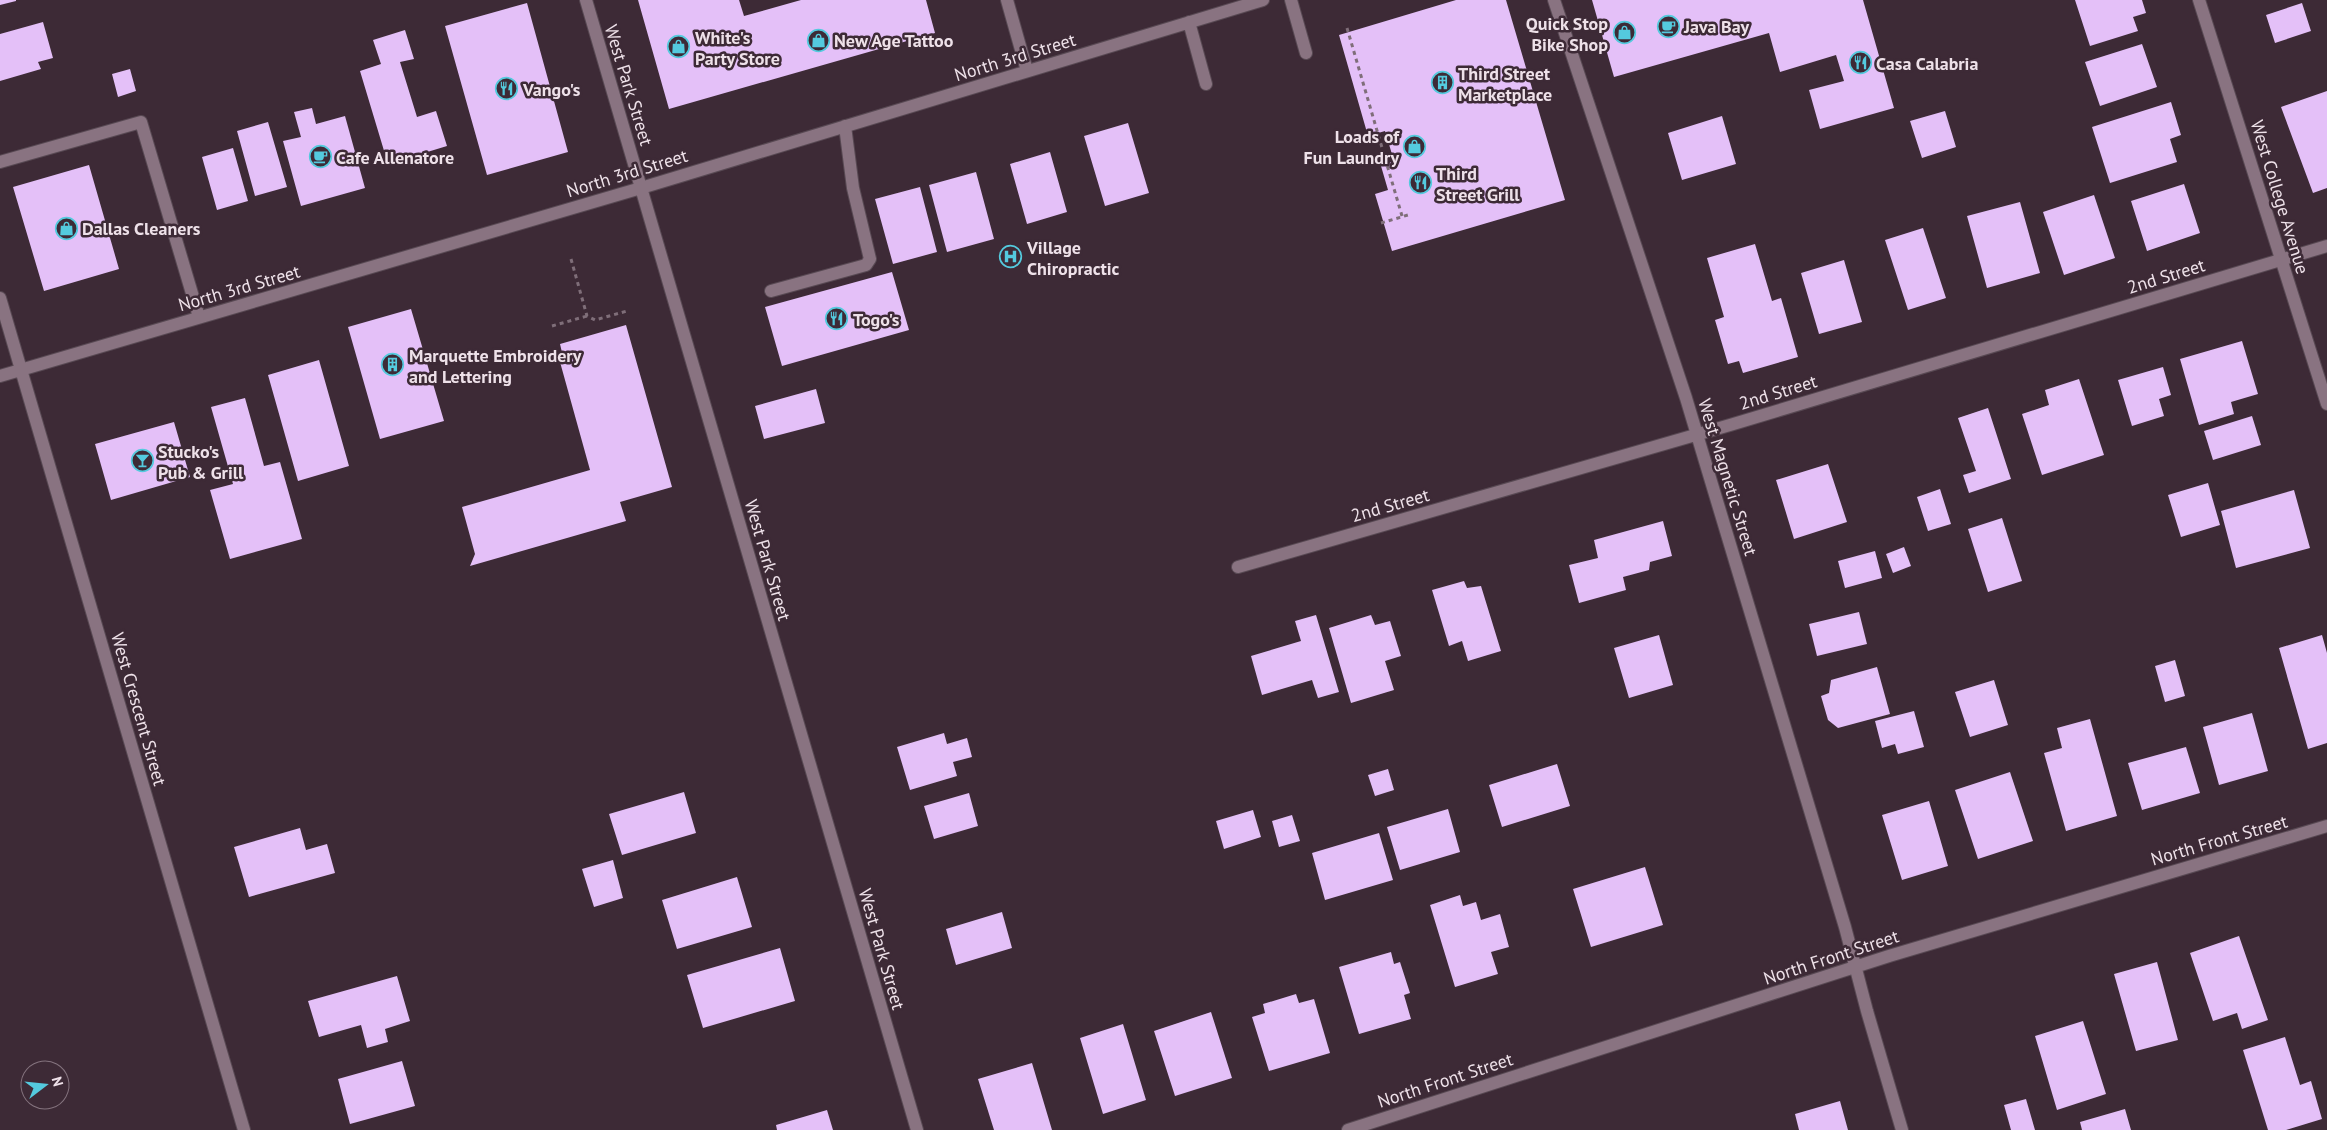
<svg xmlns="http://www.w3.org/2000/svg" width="2327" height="1130" viewBox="0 0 2327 1130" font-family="'PT Sans',sans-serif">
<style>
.building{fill:#e4c0f8}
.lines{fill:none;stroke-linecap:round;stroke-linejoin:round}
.minor-casing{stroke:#584953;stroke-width:14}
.path{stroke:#7f6e79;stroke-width:3;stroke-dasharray:4 4;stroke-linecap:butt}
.minor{stroke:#897381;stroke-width:12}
.labels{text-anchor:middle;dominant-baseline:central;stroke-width:5;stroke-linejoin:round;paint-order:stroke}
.poi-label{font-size:18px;font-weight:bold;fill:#eee1e9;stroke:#3d2a36;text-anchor:start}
.street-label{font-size:18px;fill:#eee1e9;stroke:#3d2a36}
</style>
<rect width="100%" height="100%" fill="#3d2a36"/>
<path class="building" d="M0 0H16V1L0 5Z
M638 0H739L744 16 801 0H926L935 33 669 109Z
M1456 0H1506L1565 200 1392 251 1375 194 1388 190 1381 166 1394 161 1385 131 1368 136 1339 35Z
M1592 0H1863L1894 108 1820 129 1809 90 1844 81 1836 55 1780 72 1769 33 1614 77Z
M2075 0H2142L2146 13 2133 17 2138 31 2090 46Z
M527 3 568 152 487 175 445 26Z
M2302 3 2311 31 2275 43 2266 15Z
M43 22 53 58 38 62 41 69 0 81V34Z
M405 30 414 59 400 62 417 117 436 111 447 146 388 164 360 71 381 64 373 40Z
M2142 44 2157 87 2100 106 2085 62Z
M130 69 136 91 118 97 112 74Z
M2327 91V188L2313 193 2281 107Z
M2171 102 2181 135 2170 139 2177 162 2110 183 2092 127Z
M312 108 316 124 345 116 365 188 301 206 283 141 301 137 294 112Z
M1945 111 1956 147 1922 158 1910 121Z
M1722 116 1736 164 1682 180 1668 133Z
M268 122 287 187 255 196 237 131Z
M1128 123 1149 193 1105 206 1084 136Z
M233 148 248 201 217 210 202 157Z
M1050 152 1067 212 1027 224 1010 164Z
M89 165 119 269 44 291 13 187Z
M976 172 994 239 947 252 929 185Z
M2184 184 2200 233 2147 251 2131 201Z
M920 187 937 252 893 264 875 199Z
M2094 195 2115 258 2064 275 2043 212Z
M2020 202 2040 273 1987 288 1967 216Z
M1923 228 1946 298 1908 310 1885 240Z
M1755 244 1772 301 1781 298 1798 357 1743 373 1739 361 1728 364 1715 320 1724 317 1707 258Z
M1844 260 1862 322 1819 334 1801 273Z
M892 272 909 330 782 366 765 307Z
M411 309 444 421 380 439 348 327Z
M626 325 672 487 620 502 626 521 470 566 475 554 462 507 590 470 560 362 564 361 560 344Z
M2242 341 2258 394 2231 402 2234 414 2199 425 2180 359Z
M319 360 349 466 298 481 268 375Z
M2163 367 2171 395 2159 399 2164 416 2132 426 2118 380Z
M2079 379 2104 455 2042 475 2022 414 2049 405 2045 390Z
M816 389 825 423 764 439 755 406Z
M245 398 264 466 280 462 302 539 230 559 210 490 233 484 211 407Z
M1988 408 2011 479 1969 493 1963 475 1976 471 1958 418Z
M2252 416 2261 445 2213 460 2204 431Z
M174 422 190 477 111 500 95 444Z
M1828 464 1847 522 1794 539 1776 480Z
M2208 483 2220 525 2181 537 2168 495Z
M1940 489 1951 524 1928 531 1917 497Z
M2294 490 2310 548 2236 568 2221 511Z
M2002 518 2022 581 1988 592 1968 529Z
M1663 521 1672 556 1650 562 1649 570 1623 577 1626 590 1579 603 1569 565 1598 558 1594 540Z
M1904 547 1911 566 1893 573 1886 554Z
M1875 551 1882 578 1845 588 1838 561Z
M1464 581 1467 588 1481 586 1501 651 1468 661 1462 641 1449 646 1432 590Z
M1859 612 1867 644 1817 656 1809 624Z
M1316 615 1339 692 1318 698 1312 680 1262 695 1251 656 1301 641 1295 621Z
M1371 615 1375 625 1390 621 1401 656 1385 661 1394 690 1351 703 1329 628Z
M1659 635 1673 685 1629 698 1614 648Z
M2322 635 2327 653V743L2308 749 2279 648Z
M2175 660 2185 696 2165 702 2155 666Z
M1877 667 1890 714 1838 728 1828 720 1821 696 1829 693 1831 680Z
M1994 680 2008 725 1970 737 1955 692Z
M1914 711 1924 747 1898 754 1895 744 1882 748 1875 721Z
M2252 713 2268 771 2219 785 2203 727Z
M2090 719 2117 816 2066 831 2044 753 2062 748 2057 728Z
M944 733 947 744 967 738 972 757 953 762 957 776 910 790 897 747Z
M2186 747 2200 793 2142 810 2128 763Z
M1557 764 1570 806 1502 827 1489 785Z
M1388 769 1394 790 1375 796 1368 775Z
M2010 772 2033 841 1978 859 1955 790Z
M684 792 696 833 622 855 609 814Z
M969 793 978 826 934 839 924 806Z
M1929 801 1948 866 1902 880 1882 815Z
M1448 809 1460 852 1400 870 1387 827Z
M1253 810 1261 837 1224 849 1216 821Z
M1292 815 1300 841 1279 847 1272 821Z
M300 828 306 850 327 844 335 873 249 897 234 847Z
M1379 833 1393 880 1325 900 1312 853Z
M613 860 623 898 594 907 582 869Z
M1645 867 1663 925 1591 947 1573 889Z
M737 877 752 927 677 949 662 900Z
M1460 895 1463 906 1476 902 1481 920 1500 914 1509 947 1491 952 1498 974 1455 987 1430 905Z
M1002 912 1012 948 956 965 946 929Z
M2239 936 2268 1020 2242 1029 2237 1013 2213 1021 2190 953Z
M780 948 795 1001 703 1028 687 975Z
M1391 952 1394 964 1400 962 1410 993 1404 995 1411 1019 1359 1034 1339 967Z
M2157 962 2178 1040 2136 1051 2114 974Z
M397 976 410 1021 385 1029 388 1042 367 1048 361 1025 319 1037 308 1001Z
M1296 994 1299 1003 1314 999 1330 1053 1269 1071 1252 1017 1265 1013 1263 1004Z
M1211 1012 1232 1078 1175 1096 1154 1031Z
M2083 1021 2106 1094 2057 1110 2035 1036Z
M1123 1024 1146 1100 1103 1114 1080 1038Z
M2285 1037 2300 1085 2311 1081 2322 1119 2286 1130H2268L2243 1050Z
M402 1061 415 1106 350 1124 338 1079Z
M1032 1063 1052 1130H994L978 1079Z
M2026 1099 2035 1130H2011L2004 1105Z
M1840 1101 1848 1130H1799L1795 1114Z
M2125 1109 2131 1130H2082L2080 1122Z
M827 1110 833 1130H777L776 1125Z"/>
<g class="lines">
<defs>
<path id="minor" d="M586 0 917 1130
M1007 0 1027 71
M1291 0 1306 53
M1554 0 1686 398 1845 927 1867 1011 1902 1130
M2199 0 2327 404
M1189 22 1206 84
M0 162 141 122 199 317
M771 291 866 265 870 259 853 188 845 126
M0 298 244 1130
M0 376 641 188 1263 0
M1238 567 1730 425 2327 246
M1348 1130 1889 956 2327 826"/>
</defs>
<use href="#minor" class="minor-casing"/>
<path class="path" d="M1347 28 1402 216
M1381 223 1408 215
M571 259 587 316 595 320 627 311
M552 326 587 316"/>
<use href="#minor" class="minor"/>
</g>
<defs>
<symbol id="cafe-ring" viewBox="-11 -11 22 22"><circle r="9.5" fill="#3d2a36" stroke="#54cade" stroke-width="1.5"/><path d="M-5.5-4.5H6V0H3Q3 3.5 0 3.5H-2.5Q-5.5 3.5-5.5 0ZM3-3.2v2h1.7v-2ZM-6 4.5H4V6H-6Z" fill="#54cade"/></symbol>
<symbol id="shop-ring" viewBox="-11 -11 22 22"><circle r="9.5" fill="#3d2a36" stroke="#54cade" stroke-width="1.5"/><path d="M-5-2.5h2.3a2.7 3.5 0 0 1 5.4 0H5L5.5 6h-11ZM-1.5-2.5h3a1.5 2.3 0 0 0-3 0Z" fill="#54cade"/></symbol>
<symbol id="restaurant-ring" viewBox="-11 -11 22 22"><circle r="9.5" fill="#3d2a36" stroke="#54cade" stroke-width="1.5"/><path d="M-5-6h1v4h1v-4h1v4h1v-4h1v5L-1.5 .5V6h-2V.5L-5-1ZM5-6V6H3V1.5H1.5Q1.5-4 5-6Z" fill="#54cade"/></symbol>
<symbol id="building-ring" viewBox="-11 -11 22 22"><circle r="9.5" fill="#3d2a36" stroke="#54cade" stroke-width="1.5"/><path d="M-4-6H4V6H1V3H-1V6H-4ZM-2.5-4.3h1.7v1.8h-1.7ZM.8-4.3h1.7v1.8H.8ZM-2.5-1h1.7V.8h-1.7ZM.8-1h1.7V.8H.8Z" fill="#54cade"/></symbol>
<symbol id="hospital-ring" viewBox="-11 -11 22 22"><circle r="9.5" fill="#3d2a36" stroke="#54cade" stroke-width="1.5"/><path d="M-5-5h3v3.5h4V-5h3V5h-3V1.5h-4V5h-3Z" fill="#54cade"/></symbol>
<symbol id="bar-ring" viewBox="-11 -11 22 22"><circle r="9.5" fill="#3d2a36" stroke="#54cade" stroke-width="1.5"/><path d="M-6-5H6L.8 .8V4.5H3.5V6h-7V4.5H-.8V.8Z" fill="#54cade"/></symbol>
</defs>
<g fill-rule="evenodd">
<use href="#cafe-ring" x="1656" y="14" width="25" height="25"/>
<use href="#shop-ring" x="1612" y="20" width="25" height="25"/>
<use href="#shop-ring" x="806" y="28" width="25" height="25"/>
<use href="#shop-ring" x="666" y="34" width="25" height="25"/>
<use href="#restaurant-ring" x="1848" y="50" width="25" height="25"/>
<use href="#building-ring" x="1430" y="70" width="25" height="25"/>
<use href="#restaurant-ring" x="494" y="76" width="25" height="25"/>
<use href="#shop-ring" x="1402" y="134" width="25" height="25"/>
<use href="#cafe-ring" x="308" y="144" width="25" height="25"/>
<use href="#restaurant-ring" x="1408" y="170" width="25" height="25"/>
<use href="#shop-ring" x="54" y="216" width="25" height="25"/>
<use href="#hospital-ring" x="998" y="244" width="25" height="25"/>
<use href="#restaurant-ring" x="824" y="306" width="25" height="25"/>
<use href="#building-ring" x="380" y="352" width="25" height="25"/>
<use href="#bar-ring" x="130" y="448" width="25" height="25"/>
</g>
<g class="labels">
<g class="poi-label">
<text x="1608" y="23" text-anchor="end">Quick Stop<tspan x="1608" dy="21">Bike Shop</tspan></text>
<text x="1684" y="26">Java Bay</text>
<text x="695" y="37">White's<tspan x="695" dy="21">Party Store</tspan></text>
<text x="834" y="40">New Age Tattoo</text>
<text x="1876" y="63">Casa Calabria</text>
<text x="1458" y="73">Third Street<tspan x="1458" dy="21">Marketplace</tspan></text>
<text x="523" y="89">Vango's</text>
<text x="1399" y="136" text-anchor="end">Loads of<tspan x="1399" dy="21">Fun Laundry</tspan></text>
<text x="336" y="157">Cafe Allenatore</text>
<text x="1436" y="173">Third<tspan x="1436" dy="21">Street Grill</tspan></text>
<text x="82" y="228">Dallas Cleaners</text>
<text x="1027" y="247">Village<tspan x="1027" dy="21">Chiropractic</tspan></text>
<text x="853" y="319">Togo's</text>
<text x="409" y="355">Marquette Embroidery<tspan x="409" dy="21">and Lettering</tspan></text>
<text x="158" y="451">Stucko's<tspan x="158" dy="21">Pub &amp; Grill</tspan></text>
</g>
<g class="street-label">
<text transform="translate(1015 57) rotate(-17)">North 3rd Street</text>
<text transform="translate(629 85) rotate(73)">West Park Street</text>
<text transform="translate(627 173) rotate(-17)">North 3rd Street</text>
<text transform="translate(2280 197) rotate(73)">West College Avenue</text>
<text transform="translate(2166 276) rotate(-17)">2nd Street</text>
<text transform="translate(239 288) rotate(-16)">North 3rd Street</text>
<text transform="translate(1778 392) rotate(-17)">2nd Street</text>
<text transform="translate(1728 477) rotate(73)">West Magnetic Street</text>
<text transform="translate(1390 505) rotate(-16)">2nd Street</text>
<text transform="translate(768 560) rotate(74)">West Park Street</text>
<text transform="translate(139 709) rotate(74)">West Crescent Street</text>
<text transform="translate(2219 840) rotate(-16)">North Front Street</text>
<text transform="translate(882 949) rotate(74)">West Park Street</text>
<text transform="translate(1831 957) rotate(-18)">North Front Street</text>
<text transform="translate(1445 1080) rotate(-18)">North Front Street</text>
</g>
</g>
<g transform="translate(45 1085) rotate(74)"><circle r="24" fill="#3d2a36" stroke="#84737e"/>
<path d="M0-4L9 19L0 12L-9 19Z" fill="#54cade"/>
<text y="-8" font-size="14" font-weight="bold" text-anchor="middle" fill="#eee1e9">N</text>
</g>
</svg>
